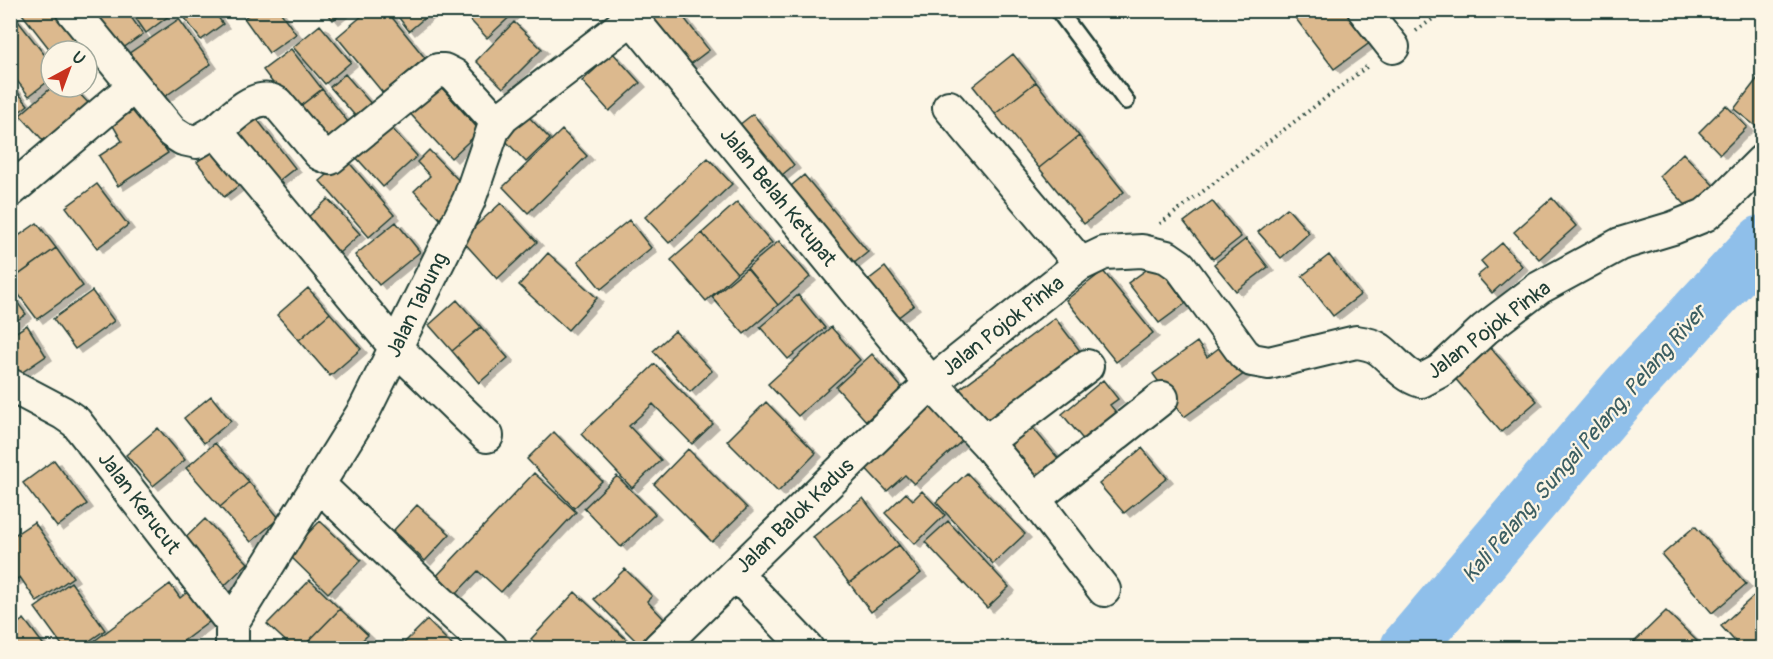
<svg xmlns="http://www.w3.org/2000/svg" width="1773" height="659" viewBox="0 0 1773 659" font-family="Pangolin,sans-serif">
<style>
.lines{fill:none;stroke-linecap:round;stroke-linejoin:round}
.river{stroke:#8fbfea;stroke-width:54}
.building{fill:#dcb98e;stroke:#1f3d34;stroke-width:1.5;filter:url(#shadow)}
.lane-casing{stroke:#1f3d34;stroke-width:20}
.street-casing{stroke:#1f3d34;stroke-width:36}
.path{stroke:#1f3d34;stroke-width:4;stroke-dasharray:1.5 4.5;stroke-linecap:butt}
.lane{stroke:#fcf5e5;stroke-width:15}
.street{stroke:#fcf5e5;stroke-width:32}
.labels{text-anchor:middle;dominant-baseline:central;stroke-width:4.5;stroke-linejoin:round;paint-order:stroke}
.street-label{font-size:21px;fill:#1f3d34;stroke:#fcf5e5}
.water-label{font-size:22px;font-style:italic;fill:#3b5e62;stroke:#fcf5e5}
</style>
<defs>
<filter id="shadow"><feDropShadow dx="6" dy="4" stdDeviation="0" flood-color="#0004"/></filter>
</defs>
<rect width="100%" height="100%" fill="#fcf5e5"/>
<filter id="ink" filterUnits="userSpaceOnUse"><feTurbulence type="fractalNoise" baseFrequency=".0167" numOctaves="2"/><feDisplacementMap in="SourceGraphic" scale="12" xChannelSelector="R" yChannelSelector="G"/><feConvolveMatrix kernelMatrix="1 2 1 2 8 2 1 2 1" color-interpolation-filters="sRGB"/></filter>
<g filter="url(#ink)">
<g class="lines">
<path class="river" d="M1407 648 1628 387 1762 242"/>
</g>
<path class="building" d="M19 10H55L87 51H51Z
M86 10H126L143 34 116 53Z
M130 10H166L170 15 146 33Z
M179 10H213L223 24 201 40Z
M255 10H279L296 34 269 53 244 18Z
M325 10H346L333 20Z
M369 10H386L425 58 383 93 337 37Z
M393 10H434L409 31Z
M461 10H517L487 38Z
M653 10H678L709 50 680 72 640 21Z
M1360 10 1379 36 1334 69 1290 11Z
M10 11 51 63V79L29 96 10 72Z
M179 19 211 64 160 100 128 54Z
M514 22 542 49 503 88 476 61Z
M320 25 351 62 325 84 293 47Z
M291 49 322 89 294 111 263 70Z
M613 53 640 83 609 111 582 81Z
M1013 54 1036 82 995 114 973 86Z
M345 74 373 106 358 119 330 87Z
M1761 74 1762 75V131L1734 109Z
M435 80 480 131 451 158 404 107Z
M1036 82 1079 136 1039 168 995 114Z
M10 83 28 105 10 119Z
M52 87H73L94 109 50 148 20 115Z
M322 89 352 127 324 149 294 111Z
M1726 105 1747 127 1720 154 1699 132Z
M139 107 168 153 118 186 99 156 122 141 112 124Z
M526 114 550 139 526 162 502 137Z
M753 114 794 165 770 185 729 133Z
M256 118 295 168 267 190 228 140Z
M388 124 417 156 383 187 354 155Z
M562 130 587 156 528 213 503 187Z
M1079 136 1124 192 1084 224 1039 168Z
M215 149 242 183 224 197 197 162Z
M429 150 470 192 441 220 414 191 430 176 417 162Z
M1683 153 1716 188 1692 212 1659 176Z
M708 158 732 184 669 243 645 217Z
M346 159 394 215 369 237 320 181Z
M804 175 868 252 843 272 779 196Z
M97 184 128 225 97 248 66 207Z
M1552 198 1576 226 1539 259 1514 232Z
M328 199 360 234 339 253 307 218Z
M1212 201 1241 237 1213 259 1184 222Z
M737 202 772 243 737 273 702 233Z
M501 203 537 242 497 279 461 239Z
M1287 208 1309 233 1281 258 1258 232Z
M629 220 651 248 601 289 578 261Z
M396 222 420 252 379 285 355 255Z
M37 223 56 248 10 281V242Z
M702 233 737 273 706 301 671 260Z
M1246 239 1268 267 1236 291 1214 264Z
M779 241 810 277 778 305 747 268Z
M1502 243 1522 266 1492 293 1477 276 1487 268 1481 261Z
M56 248 83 286 37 319 10 283V281Z
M548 253 597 298 568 330 519 285Z
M1329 255 1360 295 1333 316 1302 276Z
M1156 263 1186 303 1159 323 1128 283Z
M885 267 914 305 888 325 859 287Z
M747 268 778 305 744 334 712 297Z
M1103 271 1153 333 1116 362 1066 300Z
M308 288 330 313 299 340 277 315Z
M92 291 114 321 75 349 53 319Z
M10 293 26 314 10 325Z
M798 295 825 328 788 359 760 327Z
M457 300 481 327 452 351 429 325Z
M330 313 361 349 330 376 299 340Z
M1055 318 1084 356 983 435 950 396Z
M27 325 46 356 18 375 10 363V336Z
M481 327 508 358 479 383 452 351Z
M831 327 860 360 798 416 768 384Z
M675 331 712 371 690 392 653 351Z
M1197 342 1207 357 1224 344 1245 373 1184 417 1153 374Z
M1488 345 1537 401 1501 432 1453 376Z
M872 354 903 389 866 421 836 387Z
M655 364 713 424 692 444 653 404 629 426 661 460 632 488 581 434Z
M1103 380 1118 399 1110 405 1124 422 1091 449 1062 414Z
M211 396 231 421 204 443 184 418Z
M927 400 963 440 914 484 905 475 887 491 859 461Z
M766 402 816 453 778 492 727 441Z
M1027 421 1062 463 1036 484 1001 442Z
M158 428 185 460 153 486 126 455Z
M554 432 602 481 574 508 527 459Z
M215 443 249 482 220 507 186 468Z
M1142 448 1167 478 1124 513 1099 484Z
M688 449 747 508 712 542 654 484Z
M54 460 87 504 57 527 23 483Z
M534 473 576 512 501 592 478 571 449 601 430 583Z
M967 473 1025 534 993 564 936 502Z
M617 476 655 514 621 547 584 508Z
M249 482 279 518 251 542 220 507Z
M922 491 945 515 915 544 885 513 906 493 913 500Z
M863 498 899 545 849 583 813 537Z
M417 505 450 534 425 561 393 531Z
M205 519 248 563 220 590 177 546Z
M320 521 361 560 328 593 288 554Z
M948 521 1009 587 987 608 925 542Z
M34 522 73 577 37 602 20 577 10 583V538Z
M1695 526 1746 584 1712 613 1662 555Z
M899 545 921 573 871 612 849 583Z
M625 569 652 596 647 601 664 619 639 644 594 599Z
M310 580 340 609 302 648H293L267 624Z
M71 582 105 630 79 648H64L35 608Z
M170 584 180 598 195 586 217 616 174 648H85Z
M1759 591 1762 595V648H1741L1721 626Z
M575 592 631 644 626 648H589L588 647 586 648H541L531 639Z
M340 609 368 635 354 648H302Z
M1666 611 1697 641 1690 648H1628Z
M24 619 46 648H10V629Z
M427 620 455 648H399Z"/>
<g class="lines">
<defs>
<path id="lane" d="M1058 10 1126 101"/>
<path id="street" d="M72 10 172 132 183 139 197 142 216 131 396 348 487 436
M625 10 931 383 986 442 1034 499 1104 590
M1364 10 1393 47
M949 107 1074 256 1079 265
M216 131C232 118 256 90 277 103L320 154 330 158 438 70H444L454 75 498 123
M10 191 134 86
M10 385 63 413 76 422 232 623V648
M986 442 1087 366
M319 485 435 597 491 648
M1034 499 1162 398
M736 574 807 648
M232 623 365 409 469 200 493 130 503 117 631 19
M659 648 931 383 1079 265 1104 253 1142 251 1167 257 1180 266 1244 354 1252 360 1269 363 1356 342C1364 343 1373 345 1379 349 1394 360 1403 376 1421 381L1440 371 1485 329 1539 288 1620 244 1673 228 1705 215 1724 199 1762 161"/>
</defs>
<use href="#lane" class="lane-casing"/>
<use href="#street" class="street-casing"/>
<path class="path" d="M1416 31 1445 10
M1160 224 1369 65"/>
<use href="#lane" class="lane"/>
<use href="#street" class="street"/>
</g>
</g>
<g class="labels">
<g class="street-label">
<text transform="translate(778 197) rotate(51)">Jalan Belah Ketupat</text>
<text transform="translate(417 305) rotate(-64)">Jalan Tabung</text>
<text transform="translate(1003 326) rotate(-38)">Jalan Pojok Pinka</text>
<text transform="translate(1489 330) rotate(-37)">Jalan Pojok Pinka</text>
<text transform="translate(139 503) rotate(53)">Jalan Kerucut</text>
<text transform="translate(795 516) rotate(-44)">Jalan Balok Kadus</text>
</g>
<g class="water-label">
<text transform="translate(1584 444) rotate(-49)">Kali Pelang, Sungai Pelang, Pelang River</text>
</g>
</g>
<rect width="1773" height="659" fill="none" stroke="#fcf5e5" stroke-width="36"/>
<rect x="18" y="18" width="1737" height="623" fill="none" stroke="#1f3d34" stroke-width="2" filter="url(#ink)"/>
<g transform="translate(69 69) rotate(41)"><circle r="28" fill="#fcf5e5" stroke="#a4ab9e" stroke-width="1.5"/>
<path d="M0-4.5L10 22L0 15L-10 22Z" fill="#c8321e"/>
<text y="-9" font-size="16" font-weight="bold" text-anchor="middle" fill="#1f3d34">U</text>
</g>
</svg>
